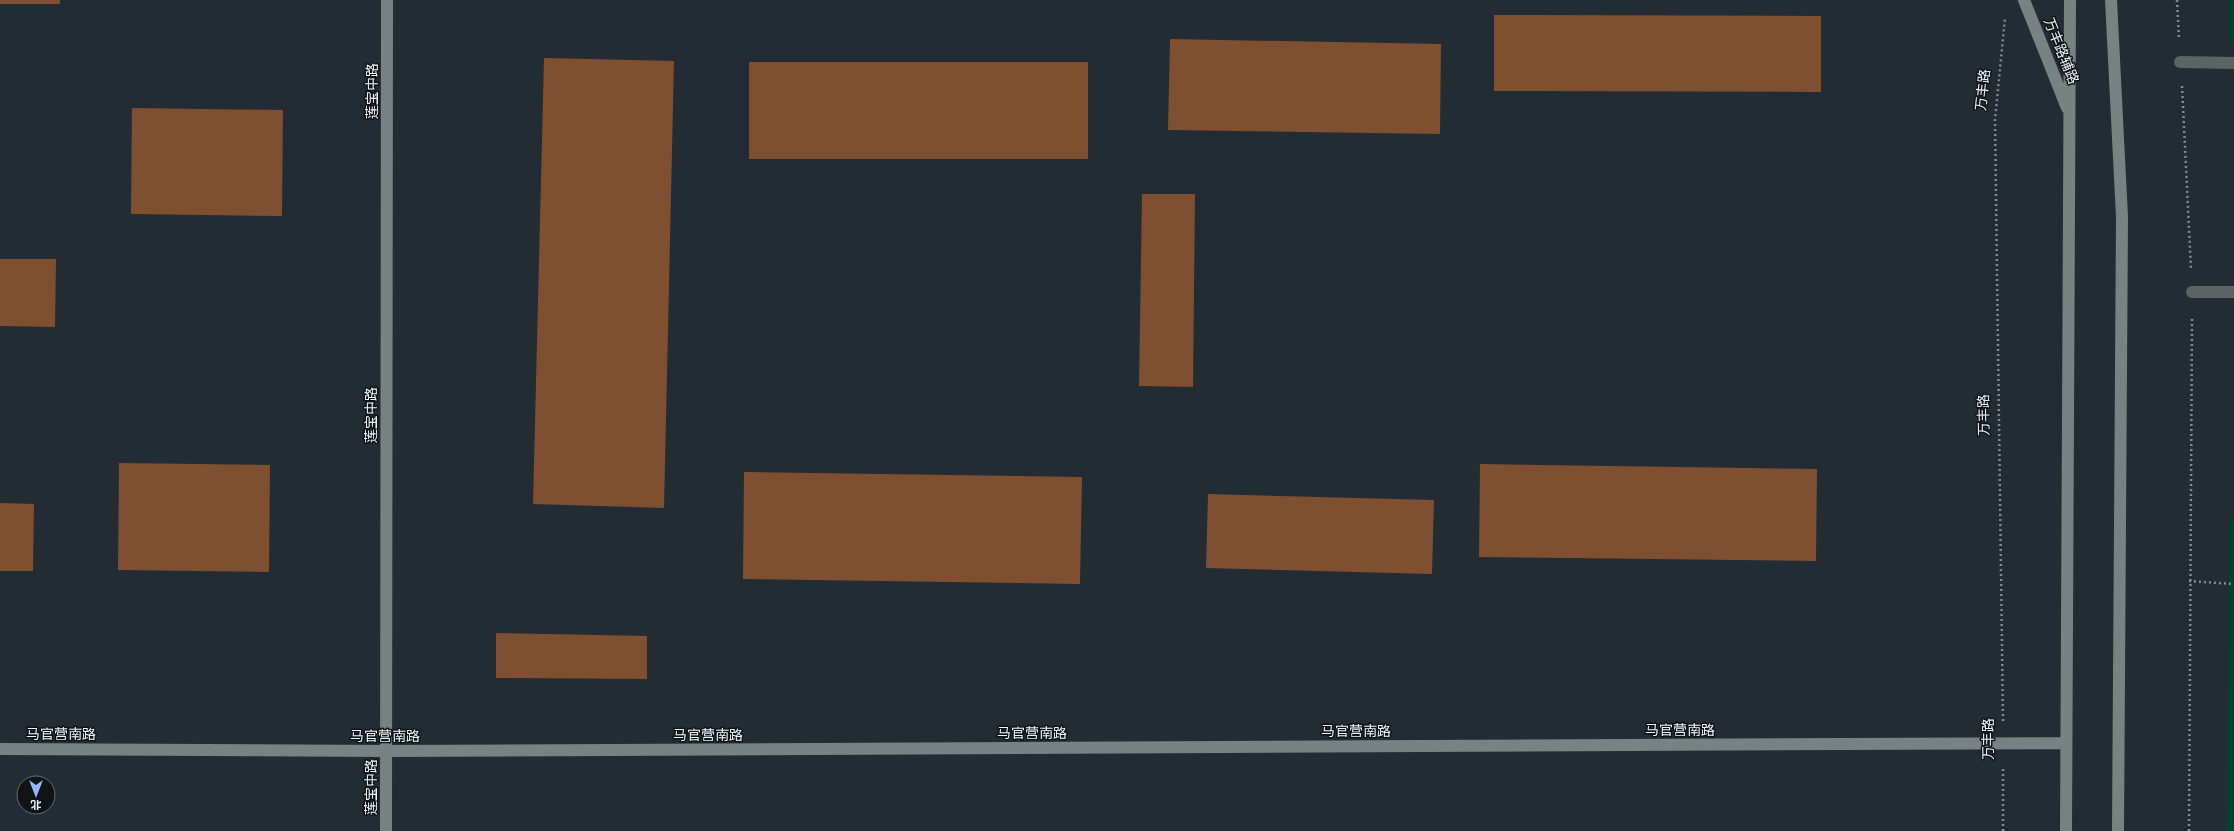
<svg xmlns="http://www.w3.org/2000/svg" width="2234" height="831" viewBox="0 0 2234 831" font-family="'Zilla Slab','Noto Sans SC',serif">
<style>
.green{fill:#00412b}
.building{fill:#7f4f31}
.lines{fill:none;stroke-linecap:round;stroke-linejoin:round}
.path{stroke:#848c92;stroke-width:2.5;stroke-dasharray:2 3;stroke-linecap:butt}
.street{stroke:#5c6362;stroke-width:12}
.secondary{stroke:#788282;stroke-width:12}
.labels{text-anchor:middle;dominant-baseline:central;stroke-width:3;stroke-linejoin:round;paint-order:stroke}
.street-label{font-size:14px;fill:#edf3f8;stroke:#101417}
</style>
<rect width="100%" height="100%" fill="#232c33"/>
<path class="green" d="M2229 0H2234V43H2229Z
M2229 517 2234 518V831H2226Z"/>
<path class="building" d="M0 0H60V4H0Z
M1494 15 1821 16V92L1494 91Z
M1170 39 1441 44 1440 134 1168 130Z
M544 58 674 61 664 508 533 504Z
M749 62H1088V159H749Z
M132 108 283 110 282 216 131 214Z
M1142 194H1195L1193 387 1139 386Z
M0 259H56L55 327 0 326Z
M119 463 270 465 269 572 118 570Z
M1480 464 1817 469 1816 561 1479 557Z
M744 472 1082 477 1080 584 743 579Z
M1208 494 1434 500 1432 574 1206 568Z
M0 503 34 504 33 571H0Z
M496 633 647 636V679L496 678Z"/>
<g class="lines">
<path class="path" d="M2177 0 2179 39
M2182 86 2191 269
M2189 581 2234 584
M2003 721 1995 120 2005 18
M2003 831V766
M2189 831 2192 316"/>
<path class="street" d="M2180 62 2234 63
M2192 292H2234"/>
<path class="secondary" d="M2024 0 2067 108
M2111 0 2122 217 2118 831
M0 749 386 751 2065 743
M386 831 387 0
M2066 831 2070 0"/>
</g>
<g class="labels">
<g class="street-label">
<text transform="translate(2061 51) rotate(68)">万丰路辅路</text>
<text transform="translate(1983 90) rotate(-84)">万丰路</text>
<text transform="translate(372 91) rotate(-90)">莲宝中路</text>
<text transform="translate(371 415) rotate(-90)">莲宝中路</text>
<text transform="translate(1984 415) rotate(-91)">万丰路</text>
<text x="1680" y="730">马官营南路</text>
<text x="1356" y="731">马官营南路</text>
<text x="1032" y="733">马官营南路</text>
<text x="61" y="734">马官营南路</text>
<text x="708" y="735">马官营南路</text>
<text x="385" y="736">马官营南路</text>
<text transform="translate(1988 739) rotate(-90)">万丰路</text>
<text transform="translate(371 787) rotate(-90)">莲宝中路</text>
</g>
</g>
<g transform="translate(36 795) rotate(180)"><circle r="19" fill="#101417" stroke="#686d71"/>
<path d="M0-3L7 15L0 10L-7 15Z" fill="#95b6fd"/>
<text y="-6" font-size="11" font-weight="bold" text-anchor="middle" fill="#edf3f8">北</text>
</g>
</svg>
